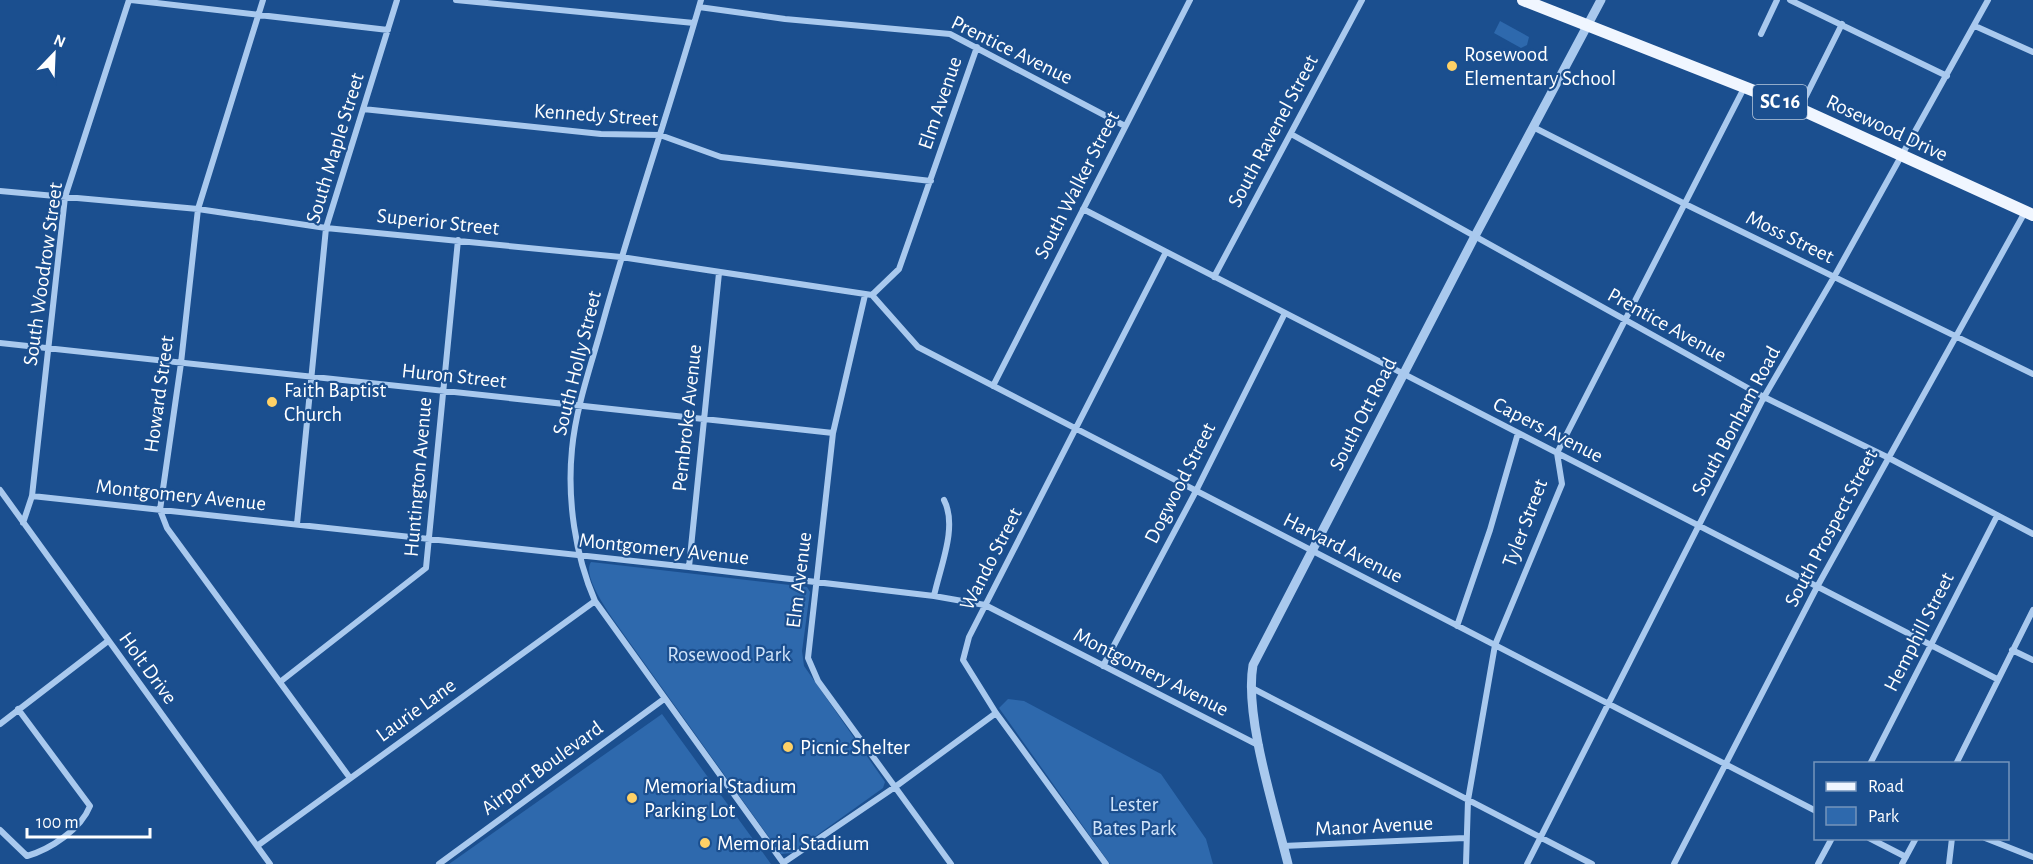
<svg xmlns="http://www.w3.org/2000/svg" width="2033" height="864" viewBox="0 0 2033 864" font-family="'Alegreya Sans',sans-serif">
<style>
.green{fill:#2e69ad}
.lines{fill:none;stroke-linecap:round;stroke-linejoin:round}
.minor{stroke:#a9c9ee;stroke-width:6}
.tertiary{stroke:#a9c9ee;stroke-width:9}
.primary{stroke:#f0f6ff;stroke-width:12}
.poi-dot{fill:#ffd166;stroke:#1b4f8f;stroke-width:2}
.labels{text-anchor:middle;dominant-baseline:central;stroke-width:4.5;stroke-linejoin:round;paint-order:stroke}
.shield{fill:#1b4f8f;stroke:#bbcadd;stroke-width:1.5}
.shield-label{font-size:20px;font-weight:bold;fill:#fff}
.street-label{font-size:21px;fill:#fff;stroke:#1b4f8f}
.poi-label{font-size:21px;fill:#fff;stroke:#1b4f8f;text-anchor:start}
.park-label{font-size:21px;fill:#cfe3fa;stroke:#1b4f8f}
</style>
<rect width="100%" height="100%" fill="#1b4f8f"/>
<path class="green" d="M1500 21 1529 37 1527 45 1521 48 1494 33Z
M591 562 807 587 810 592 802 651 804 666 885 782 883 788 792 853 781 854 615 622C607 610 582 575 591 562Z
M1008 699 1024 701 1161 774 1206 839 1213 864H1110L999 708Z
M662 714 771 864H449Z"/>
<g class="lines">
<path class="minor" d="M131 0 388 30
M263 0 198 209 181 363 160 510 167 528 350 778
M456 0 694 23
M701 0C670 108 633 214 603 322 592 363 576 406 572 449 567 499 575 555 595 601L784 864
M1790 0 1947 76
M699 7 785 19 950 34 1125 126
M1975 26 2033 52
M1761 34 1777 0
M1800 108 1842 24
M363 109 601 134 660 135 721 157 931 181
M1533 127 1683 203 2033 374
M1291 134 1764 397 1887 457 2033 534
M0 191 198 209 326 228 621 257 872 295
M1083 209 1997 679
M1214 277 1362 0
M865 295 833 433 808 658 818 681 951 864
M872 295 918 347 1816 811
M872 295 899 269 977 47
M0 343 833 433
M993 386 1190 0
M0 490 270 864
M32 496 689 567 934 596 985 605 1260 746
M23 523 32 496 65 197 129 0
M297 524 326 228 397 0
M689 567 719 273
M934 596C940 567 958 527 944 500
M1457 626 1490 530 1518 433
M2012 650 2033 660
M1103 666 1196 491 1285 313
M280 682 426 568 458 240
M1250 687 1592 864
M0 724 108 641
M1870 764 1997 516
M1956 764 2033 610
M0 830 27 856C51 849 81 829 90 806L18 709
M1869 838 1906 857
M1985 838 2033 857
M257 846 595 601
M1283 846 1465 838
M783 863 895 787 996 713
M439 864 664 699
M1106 864 996 713 963 660 969 637 1166 252
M1466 864 1468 800 1495 645 1562 484 1557 453 1744 88
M1527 864 1764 397 1834 277 1988 0
M1674 864 1817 587 2025 212
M1818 864 1832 838
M1902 864 1916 838
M1949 864 1952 838"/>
<path class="tertiary" d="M1288 864C1275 811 1244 716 1253 665L1475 236 1601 0"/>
<path class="primary" d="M1523 0 1800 109 2033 215"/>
</g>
<g class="poi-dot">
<circle cx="1452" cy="66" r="6"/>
<circle cx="272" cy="402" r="6"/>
<circle cx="788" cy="747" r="6"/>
<circle cx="632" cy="798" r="6"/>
<circle cx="705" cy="843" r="6"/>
</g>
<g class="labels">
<rect class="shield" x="1753" y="85" width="54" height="34" rx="4.5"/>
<g class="shield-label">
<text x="1780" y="102">SC 16</text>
</g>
<g class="street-label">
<text transform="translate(1012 50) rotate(26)">Prentice Avenue</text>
<text transform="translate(940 103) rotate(-71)">Elm Avenue</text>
<text transform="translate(596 115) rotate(4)">Kennedy Street</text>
<text transform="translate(1887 128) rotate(25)">Rosewood Drive</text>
<text transform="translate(1273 131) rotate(-62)">South Ravenel Street</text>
<text transform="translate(335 148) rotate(-73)">South Maple Street</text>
<text transform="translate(1077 185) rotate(-63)">South Walker Street</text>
<text transform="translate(438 222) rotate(6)">Superior Street</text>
<text transform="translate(1790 237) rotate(26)">Moss Street</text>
<text transform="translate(43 274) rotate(-82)">South Woodrow Street</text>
<text transform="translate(1667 325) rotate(29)">Prentice Avenue</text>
<text transform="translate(577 363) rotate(-76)">South Holly Street</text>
<text transform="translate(454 376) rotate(6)">Huron Street</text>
<text transform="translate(159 394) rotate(-82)">Howard Street</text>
<text transform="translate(1363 414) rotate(-63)">South Ott Road</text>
<text transform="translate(687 418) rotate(-84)">Pembroke Avenue</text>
<text transform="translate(1736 421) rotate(-62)">South Bonham Road</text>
<text transform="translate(1548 430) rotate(27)">Capers Avenue</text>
<text transform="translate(418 477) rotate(-85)">Huntington Avenue</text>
<text transform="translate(1180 483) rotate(-63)">Dogwood Street</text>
<text transform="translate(181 495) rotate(6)">Montgomery Avenue</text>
<text transform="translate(1525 523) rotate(-69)">Tyler Street</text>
<text transform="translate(1831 528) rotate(-62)">South Prospect Street</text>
<text transform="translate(1343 548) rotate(27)">Harvard Avenue</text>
<text transform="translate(664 549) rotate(6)">Montgomery Avenue</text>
<text transform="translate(991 559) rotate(-63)">Wando Street</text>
<text transform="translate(799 580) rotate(-83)">Elm Avenue</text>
<text transform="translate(1919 632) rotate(-63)">Hemphill Street</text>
<text transform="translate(148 668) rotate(54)">Holt Drive</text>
<text transform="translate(1151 672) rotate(27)">Montgomery Avenue</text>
<text transform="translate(416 710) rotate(-36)">Laurie Lane</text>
<text transform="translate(542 768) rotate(-36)">Airport Boulevard</text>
<text transform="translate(1374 826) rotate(-3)">Manor Avenue</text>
</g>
<g class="poi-label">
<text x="1464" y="54">Rosewood<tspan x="1464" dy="24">Elementary School</tspan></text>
<text x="284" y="390">Faith Baptist<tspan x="284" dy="24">Church</tspan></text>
<text x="800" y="747">Picnic Shelter</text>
<text x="644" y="786">Memorial Stadium<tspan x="644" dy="24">Parking Lot</tspan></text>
<text x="717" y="843">Memorial Stadium</text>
</g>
<g class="park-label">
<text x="729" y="654">Rosewood Park</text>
<text x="1134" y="804">Lester<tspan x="1134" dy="24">Bates Park</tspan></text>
</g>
</g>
<rect x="1814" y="762" width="195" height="78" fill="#1b4f8f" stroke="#7695bc" stroke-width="1.5"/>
<rect x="1826" y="782" width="30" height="9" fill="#f0f6ff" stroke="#7695bc" stroke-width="1.5"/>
<text x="1868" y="792" font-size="18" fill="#ffffff">Road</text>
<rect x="1826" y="807" width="30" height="18" fill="#2e69ad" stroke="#7695bc" stroke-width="1.5"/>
<text x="1868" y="822" font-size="18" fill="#ffffff">Park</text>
<g transform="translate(54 54) rotate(23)" stroke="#1b4f8f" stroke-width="4.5" paint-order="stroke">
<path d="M0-4.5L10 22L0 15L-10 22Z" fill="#ffffff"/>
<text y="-9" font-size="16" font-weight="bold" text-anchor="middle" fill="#ffffff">N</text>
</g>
<path d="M27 828v9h123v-9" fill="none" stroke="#ffffff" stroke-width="3"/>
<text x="36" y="828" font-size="18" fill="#ffffff" stroke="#1b4f8f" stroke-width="4.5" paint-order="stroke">100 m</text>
</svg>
